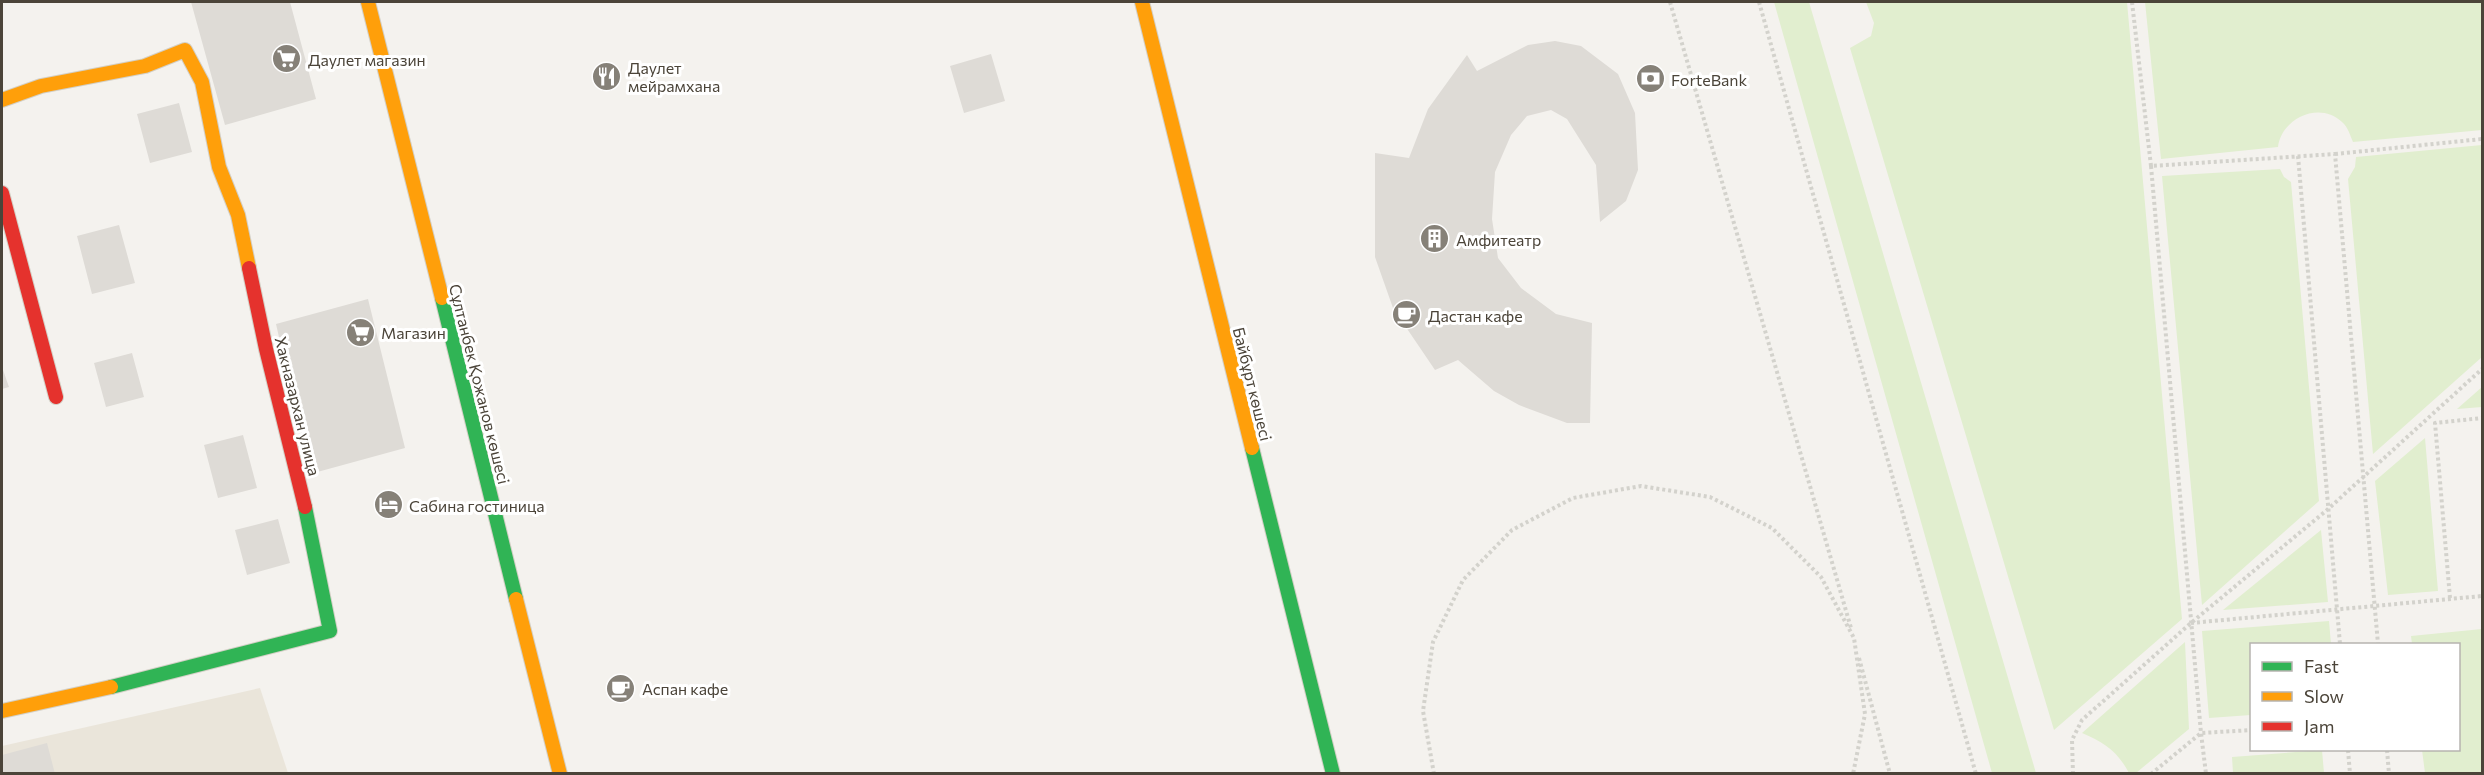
<svg xmlns="http://www.w3.org/2000/svg" width="2484" height="775" viewBox="0 0 2484 775" font-family="Commissioner,sans-serif">
<style>
.education{fill:#eae5da}
.green{fill:#e1eecf}
.building{fill:#dedbd6}
.lines{fill:none;stroke-linecap:round;stroke-linejoin:round}
.fast-casing{stroke:#d3cfc5;stroke-width:16}
.slow-casing{stroke:#d3cfc5;stroke-width:16}
.jam-casing{stroke:#d3cfc5;stroke-width:16}
.path{stroke:#d3d2cc;stroke-width:4;stroke-dasharray:3 3;stroke-linecap:butt}
.fast{stroke:#30b455;stroke-width:14}
.slow{stroke:#ff9f0a;stroke-width:14}
.jam{stroke:#e5322d;stroke-width:14}
.labels{text-anchor:middle;dominant-baseline:central;stroke-width:6;stroke-linejoin:round;paint-order:stroke}
.poi-label{font-size:16px;fill:#4b4439;stroke:#fff;text-anchor:start}
.street-label{font-size:16px;fill:#4b4439;stroke:#fff}
</style>
<rect width="100%" height="100%" fill="#f4f2ee"/>
<path class="education" d="M260 688 288 773H2V746Z"/>
<path class="green" d="M1774 2H1809L2036 773H1992Z
M1866 2H2127L2182 619 2054 730 1850 48 1871 36 1874 23Z
M2145 2H2482V130L2353 142C2350 135 2348 127 2342 122 2319 100 2281 119 2278 147L2161 159Z
M2482 145V357L2373 454 2348 179 2355 167 2356 157Z
M2280 169 2284 177 2291 182 2319 501 2202 605 2162 176Z
M2482 387V407L2457 409Z
M2425 438 2438 591 2388 595 2375 481Z
M2321 530 2328 602 2223 610Z
M2329 621 2331 644H2252L2251 715 2209 718 2202 631Z
M2482 629V773H2425L2422 750H2458V644H2412L2411 636Z
M2185 642 2189 729 2136 773H2129C2118 752 2104 742 2082 733Z
M2322 750 2324 773H2233L2232 757Z"/>
<path class="building" d="M191 2H290L316 99 225 125Z
M1555 41 1581 46 1618 74 1635 113 1638 170 1626 201 1600 222 1596 165 1567 119 1551 110 1527 116 1511 135 1495 172 1492 219 1498 258 1521 288 1556 314 1592 323 1590 423H1567L1519 405 1494 391 1458 360 1435 370 1393 308 1375 257V153L1409 158 1428 109 1467 55 1477 71 1528 45Z
M991 54 1005 101 964 113 950 66Z
M179 103 192 152 150 163 137 114Z
M119 225 135 283 92 294 77 236Z
M368 299 405 448 310 474 276 324Z
M132 353 144 397 106 407 94 363Z
M2 367 9 387 2 389Z
M243 435 257 488 218 498 204 445Z
M278 519 290 563 247 575 235 530Z
M47 743 55 774H2V755Z"/>
<g class="lines">
<defs>
<path id="fast" d="M442 298 516 599
M1252 448 1333 774
M111 687 330 631 305 507"/>
<path id="slow" d="M368 2 442 298
M1142 2 1252 448
M2 100 41 86 145 66 185 50 202 82 219 167 238 215 249 268
M516 599 560 774
M2 711 111 687"/>
<path id="jam" d="M2 193 56 397
M249 268 266 349 305 507"/>
</defs>
<use href="#fast" class="fast-casing"/>
<use href="#slow" class="slow-casing"/>
<use href="#jam" class="jam-casing"/>
<path class="path" d="M1670 2 1851 628
M1759 2 1976 774
M2132 2 2151 166 2335 154 2378 644
M2335 154 2482 139
M2298 156 2340 644
M2151 166 2201 733 2206 774
M2450 598 2435 423 2482 418
M2191 623 2482 596
M1859 658 1890 774
M2348 750 2350 774
M2387 750 2389 774
M1434 774 1423 711 1433 642 1463 580 1512 530 1573 498 1641 486 1710 497 1772 528 1821 577 1854 638 1865 714 1853 774
M2073 774 2072 740 2082 720 2191 623 2327 510 2482 369
M2151 774 2201 733 2252 730"/>
<use href="#fast" class="fast"/>
<use href="#slow" class="slow"/>
<use href="#jam" class="jam"/>
</g>
<defs>
<symbol id="supermarket-disc" viewBox="-11 -11 22 22"><circle r="9.5" fill="#868178" stroke="#fff"/><path d="M-6-5.5h2.5l.6 2H6L4.5 2H-2.5L-4.4-4H-6ZM-1.5 3.2a1.3 1.3 0 1 0 .1 0ZM3 3.2a1.3 1.3 0 1 0 .1 0Z" fill="#fff"/></symbol>
<symbol id="restaurant-disc" viewBox="-11 -11 22 22"><circle r="9.5" fill="#868178" stroke="#fff"/><path d="M-5-6h1v4h1v-4h1v4h1v-4h1v5L-1.5 .5V6h-2V.5L-5-1ZM5-6V6H3V1.5H1.5Q1.5-4 5-6Z" fill="#fff"/></symbol>
<symbol id="bank-disc" viewBox="-11 -11 22 22"><circle r="9.5" fill="#868178" stroke="#fff"/><path d="M-6-4H6V4H-6ZM0-2.3a2.3 2.3 0 1 0 0 4.6a2.3 2.3 0 1 0 0-4.6Z" fill="#fff"/></symbol>
<symbol id="building-disc" viewBox="-11 -11 22 22"><circle r="9.5" fill="#868178" stroke="#fff"/><path d="M-4-6H4V6H1V3H-1V6H-4ZM-2.5-4.3h1.7v1.8h-1.7ZM.8-4.3h1.7v1.8H.8ZM-2.5-1h1.7V.8h-1.7ZM.8-1h1.7V.8H.8Z" fill="#fff"/></symbol>
<symbol id="cafe-disc" viewBox="-11 -11 22 22"><circle r="9.5" fill="#868178" stroke="#fff"/><path d="M-5.5-4.5H6V0H3Q3 3.5 0 3.5H-2.5Q-5.5 3.5-5.5 0ZM3-3.2v2h1.7v-2ZM-6 4.5H4V6H-6Z" fill="#fff"/></symbol>
<symbol id="hotel-disc" viewBox="-11 -11 22 22"><circle r="9.5" fill="#868178" stroke="#fff"/><path d="M-6-4.5h1.5V1H6V5H4.5V3h-9V5H-6ZM-4 0a1.8 1.8 0 1 1 3.6 0ZM.5 0V-2.5h3Q6-2.5 6 0Z" fill="#fff"/></symbol>
</defs>
<g fill-rule="evenodd">
<use href="#supermarket-disc" x="270" y="42" width="33" height="33"/>
<use href="#restaurant-disc" x="590" y="60" width="33" height="33"/>
<use href="#bank-disc" x="1634" y="62" width="33" height="33"/>
<use href="#building-disc" x="1418" y="222" width="33" height="33"/>
<use href="#cafe-disc" x="1390" y="298" width="33" height="33"/>
<use href="#supermarket-disc" x="344" y="316" width="33" height="33"/>
<use href="#hotel-disc" x="372" y="488" width="33" height="33"/>
<use href="#cafe-disc" x="604" y="672" width="33" height="33"/>
</g>
<g class="labels">
<g class="poi-label">
<text x="308" y="59">Даулет магазин</text>
<text x="628" y="67">Даулет<tspan x="628" dy="18">мейрамхана</tspan></text>
<text x="1671" y="79">ForteBank</text>
<text x="1456" y="239">Амфитеатр</text>
<text x="1428" y="315">Дастан кафе</text>
<text x="381" y="332">Магазин</text>
<text x="409" y="505">Сабина гостиница</text>
<text x="642" y="688">Аспан кафе</text>
</g>
<g class="street-label">
<text transform="translate(480 384) rotate(76)">Сұлтанбек Қожанов көшесі</text>
<text transform="translate(1253 384) rotate(76)">Байбұрт көшесі</text>
<text transform="translate(298 406) rotate(76)">Хакназархан улица</text>
</g>
</g>
<rect width="2484" height="775" fill="none" stroke="#4b4439" stroke-width="6"/>
<rect x="2250" y="643" width="210" height="108" fill="#ffffff" stroke="#b7b4b0" stroke-width="1.5"/>
<rect x="2262" y="662" width="30" height="9" fill="#30b455" stroke="#b7b4b0" stroke-width="1.5"/>
<text x="2304" y="673" font-size="18" fill="#4b4439">Fast</text>
<rect x="2262" y="692" width="30" height="9" fill="#ff9f0a" stroke="#b7b4b0" stroke-width="1.5"/>
<text x="2304" y="703" font-size="18" fill="#4b4439">Slow</text>
<rect x="2262" y="722" width="30" height="9" fill="#e5322d" stroke="#b7b4b0" stroke-width="1.5"/>
<text x="2304" y="733" font-size="18" fill="#4b4439">Jam</text>
</svg>
